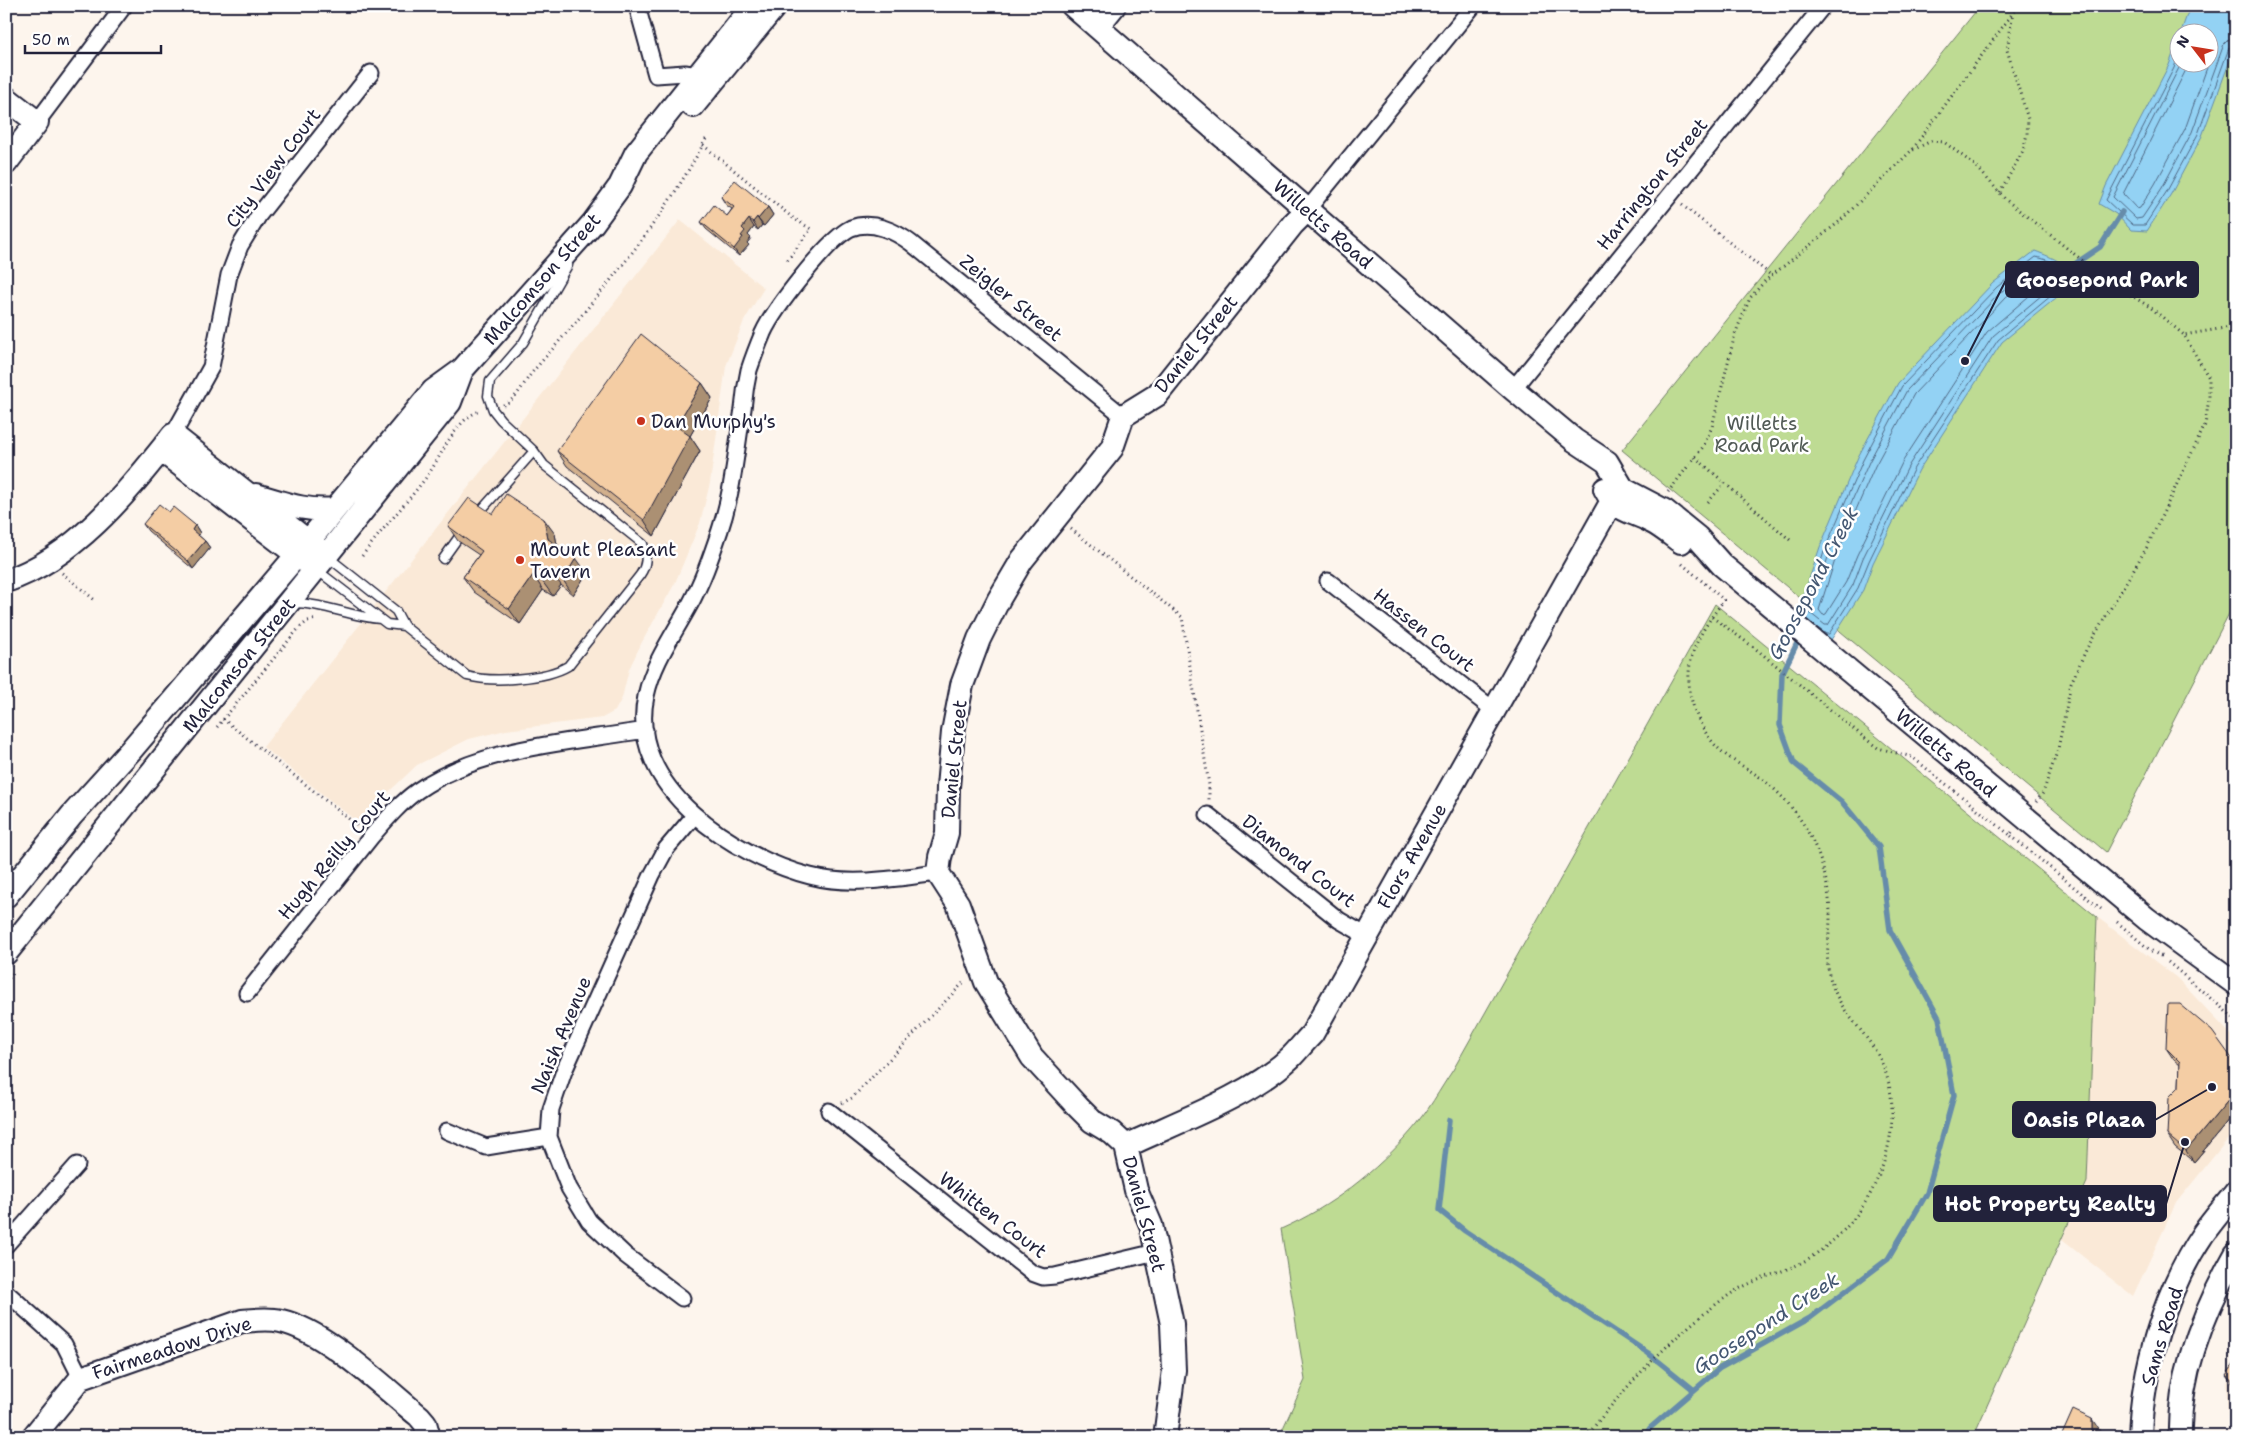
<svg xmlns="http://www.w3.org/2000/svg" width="2242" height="1443" viewBox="0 0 2242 1443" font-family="'Shantell Sans',sans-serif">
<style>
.built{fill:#fae9d7}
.green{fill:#bedb93;stroke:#707e67;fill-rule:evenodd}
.water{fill:#93d2f4;stroke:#668caa}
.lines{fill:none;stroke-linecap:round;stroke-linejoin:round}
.shore{stroke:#4f6885;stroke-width:1}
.stream{stroke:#668caa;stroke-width:5.5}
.lane-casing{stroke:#22223b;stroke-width:11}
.street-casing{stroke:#22223b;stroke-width:19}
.secondary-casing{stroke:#22223b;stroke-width:26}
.path{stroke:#22223b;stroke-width:3;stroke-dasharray:1 4;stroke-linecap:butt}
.lane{stroke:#fff;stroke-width:8}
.street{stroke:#fff;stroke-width:15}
.secondary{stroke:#fff;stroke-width:22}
.wall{fill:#d2b08d;stroke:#22223b}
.shaded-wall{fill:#ab9073;stroke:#22223b}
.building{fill:#f4cda4;stroke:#22223b}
.poi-dot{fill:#c8321e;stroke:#fff;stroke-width:2}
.labels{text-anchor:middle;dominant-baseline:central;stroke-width:5;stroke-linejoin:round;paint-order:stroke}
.street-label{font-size:19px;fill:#22223b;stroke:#fff}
.poi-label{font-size:19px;fill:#22223b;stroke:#fff;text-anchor:start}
.park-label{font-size:19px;fill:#515a55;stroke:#fff}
.water-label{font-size:20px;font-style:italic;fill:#445772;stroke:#fff}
.leader{fill:none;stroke:#22223b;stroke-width:2}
.callout-dot{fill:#22223b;stroke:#fff;stroke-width:2}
.callout{fill:#22223b;stroke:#22223b;stroke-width:2}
.callout-label{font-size:20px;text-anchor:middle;font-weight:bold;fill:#fff}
</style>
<rect width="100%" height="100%" fill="#fdf5ed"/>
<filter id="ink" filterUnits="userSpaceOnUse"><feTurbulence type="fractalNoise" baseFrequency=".02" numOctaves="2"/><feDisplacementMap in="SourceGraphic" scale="10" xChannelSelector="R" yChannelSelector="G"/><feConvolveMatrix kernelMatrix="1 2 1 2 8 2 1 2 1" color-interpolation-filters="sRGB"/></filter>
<g filter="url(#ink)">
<path class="built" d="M680 220 764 288 744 321 726 366 710 483 700 523 675 583 642 642 629 669 622 698 615 711 602 718 506 730 469 739 417 765 375 805 360 824 263 747Z
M2097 917 2177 978 2236 1040V1129L2176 1203 2133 1296 2062 1240 2087 1182Z
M2236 1363V1437H2229L2226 1383Z"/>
<path class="green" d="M1980 6H2236V600L2106 852 1622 450ZM2180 32H2210V62H2180Z
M1715 604 2097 917 2087 1182 1973 1437H1279L1305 1380 1281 1229C1331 1207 1376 1172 1412 1130 1428 1112 1440 1089 1453 1070Z"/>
<path class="water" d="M2190 6H2236V44L2202 136 2171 194 2147 231 2131 230 2116 214 2099 204 2106 186 2169 65 2179 37 2180 62H2210V32H2181Z
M2035 251C2056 259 2064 262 2078 280L2002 342 1919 470 1873 563 1863 590 1829 643 1796 618 1820 547 1858 457 1898 383 1993 283Z"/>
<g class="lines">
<path class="shore" d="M2180 51 2174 68 2106 200 2133 225H2145L2167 191 2198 134 2229 48 2236 45
M2182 62 2113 197 2136 219 2142 218 2162 188 2192 132 2224 44 2229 39 2236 38
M2190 62 2123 194 2137 209 2140 208 2155 184 2185 129 2209 62
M2037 264C2046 267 2058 270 2061 279L1993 336 1909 465 1863 558 1853 585 1828 625H1825L1810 613 1830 551 1869 462 1907 390 2001 292Z
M2038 273 2048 276 2049 279 1987 332 1903 461 1857 555 1846 582 1826 614 1823 615 1819 610 1837 554 1875 466 1914 394 2006 297Z
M1803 616 1825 549 1863 460 1902 386 1997 287 2036 257C2049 260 2066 266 2070 280L1998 340 1914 468 1869 561 1858 588 1829 634H1826L1811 623"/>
<path class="stream" d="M2063 272 2100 247 2122 212
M1449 1120 1439 1210 1465 1231 1648 1353 1694 1390
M1644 1437 1650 1428 1720 1368 1810 1318 1888 1259 1927 1193 1954 1095 1939 1018 1890 930 1879 847 1842 802 1794 763 1780 725 1782 674 1800 637"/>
<defs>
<path id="lane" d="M477 515 534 451
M328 557 396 611 404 626 467 676C493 683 546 679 568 666L640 575C647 565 647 556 643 544L544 465 534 451 501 420 493 410 488 396 490 381 523 343 568 265
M443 559 463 531
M317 570 387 624 404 626
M294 603C324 603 351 617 380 619"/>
<path id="street" d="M637 6 656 75 685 73 698 75
M37 122 124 6
M1307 210 1473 6
M1513 389 1823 6
M173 435 211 367 229 275 240 246 259 215 371 73
M1328 581 1495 711
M1208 815 1339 920 1367 936
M938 873C896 878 852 887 810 876 736 857 626 788 646 696 653 663 672 637 688 608 702 583 711 557 720 530 733 492 736 450 743 409 744 397 746 383 749 370 753 358 758 345 763 333 774 309 828 239 851 228 872 220 895 231 911 243L1123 416
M247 993 371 837C385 821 399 804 417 791 482 746 568 743 645 730
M829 1111 1032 1273 1043 1277 1055 1276 1156 1252
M447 1131 486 1147 549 1137
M6 1245 77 1165
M6 1292 64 1344 81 1378
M682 1298 625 1255 589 1221 569 1188 549 1137 551 1109 564 1071 652 875 666 849 694 816"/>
<path id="secondary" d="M1073 6 1513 389 1574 440 1607 462 1623 489 1665 511 1697 537 1722 565 2147 919 2236 984
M1097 27 1114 6
M6 98 37 122 6 163
M693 106 775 6
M161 450 309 564
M1605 489C1617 513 1631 510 1652 522 1662 527 1671 535 1681 542
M256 495C284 503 306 512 335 509
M6 581C77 557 128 491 173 435L320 551
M6 896 72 815 131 750 297 555 433 391 462 370 593 223 620 186 636 153 753 6
M6 953 450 402 462 370
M1126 1146C1177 1122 1250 1096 1291 1057 1298 1050 1305 1041 1312 1034L1612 501 1623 489
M33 1437 81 1378 242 1321C255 1320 268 1318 281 1321 326 1331 383 1387 419 1416L425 1423 429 1437
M1165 1437 1174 1370 1172 1324 1151 1225 1136 1190 1126 1146 1112 1133 1092 1121 1078 1107 1032 1057 986 982 958 904 938 873 940 857 947 833 948 787 953 732 962 685 979 639 999 599 1022 560 1112 448 1123 416 1157 395 1293 224 1307 210
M2140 1437C2142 1370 2165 1290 2203 1234 2213 1220 2225 1206 2236 1192
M2180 1437C2178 1373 2205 1309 2236 1254"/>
</defs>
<use href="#lane" class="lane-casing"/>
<use href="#street" class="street-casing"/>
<use href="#secondary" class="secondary-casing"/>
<path class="path" d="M703 145 793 218 811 229 786 262
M1913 150 1931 141 1944 142 1976 166 2006 200 2111 283 2150 307 2184 335
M2000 192 2023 151 2027 134 2028 119 2007 50 2013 12
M1682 205 1772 276
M503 405C519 398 524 381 535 369 599 296 661 224 706 139
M1695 457 1790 540
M1668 492 1703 447 1712 427 1735 334 1750 298 1765 281 1839 222 1912 150 2018 6
M1708 502 1725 483
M1071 529 1182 617 1209 785V800
M362 556C382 529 405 505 425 479 440 460 455 418 480 411
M62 573 96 601
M1712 617 1756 649 1866 739 1878 748 1912 757 2010 835
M223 719 359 827
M217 727 299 628 308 621 316 619
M2036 802 2043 793 2058 749 2071 683 2087 648 2147 547 2205 425 2209 398V378L2184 335 2236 326
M2012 832 2010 835 2101 909
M2117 922 2150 950 2164 958
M2168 962 2236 1020
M6 982 14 972
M842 1103 852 1098 965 981
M1586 1437C1626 1385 1675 1333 1729 1295 1749 1281 1774 1275 1797 1265 1831 1248 1861 1217 1876 1182 1895 1141 1900 1090 1875 1050 1857 1022 1838 1010 1829 974 1825 954 1830 935 1830 916 1830 889 1822 858 1809 834 1799 814 1782 795 1765 781 1751 770 1735 763 1721 751 1698 730 1683 691 1691 660 1696 637 1711 618 1724 600L1680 562"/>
<use href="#lane" class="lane"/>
<use href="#street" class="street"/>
<use href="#secondary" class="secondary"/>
</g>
<path class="wall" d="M721 197 768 207 773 215 764 226 762 225 758 230 754 227 748 235 751 238 747 243 749 245 739 256 706 229 701 222 727 216 732 209 726 205Z
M702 383 712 398 690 436 700 451 654 536 567 466 557 451Z
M169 512 195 525 200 533 198 535 205 541 210 548 193 569 148 531 143 524Z
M448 526 555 534 557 545 587 573 573 595 561 585 553 596 543 590 520 624 474 592 463 577 479 555 458 541Z
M2166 1048 2236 1064V1112L2194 1162 2175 1147 2167 1135 2179 1087 2180 1065 2174 1060Z
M2236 1362V1388L2226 1375Z"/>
<path class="shaded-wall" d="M768 207 773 215 764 226 758 219Z
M757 217 762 225 758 230 753 222Z
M749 219 754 227 748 235 751 238 747 243 749 245 739 256 734 249 741 236 742 228Z
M702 383 712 398 690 436 700 451 654 536 644 520 676 426Z
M544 519 555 534 559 554 548 539Z
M195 525 200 533 197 537 192 530Z
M205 541 210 548 193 569 188 561Z
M576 558 587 573 573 595 563 580Z
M550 570 561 585 553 596 542 581Z
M533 575 543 590 520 624 509 609Z
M2236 1091V1112L2194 1162 2186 1151Z
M2092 1419 2102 1434V1437H2092Z"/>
<path class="building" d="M735 180 768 207 758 219 757 217 753 222 749 219 742 228 745 231 741 236 743 237 734 249 701 222 714 205 727 216 734 207 721 197Z
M641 334 702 383 676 426 690 436 644 520 557 451Z
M506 494 544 519 548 539 576 558 563 580 550 570 542 581 533 575 509 609 463 577 482 551 448 526 469 498 493 514Z
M159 504 169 512 173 507 195 525 192 530 205 541 188 561 143 524Z
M2168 1004H2180L2212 1031 2236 1064V1091L2186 1151 2167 1135 2169 1097 2179 1087 2180 1062 2166 1048Z
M2236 1362V1384L2226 1375Z
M2073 1410 2092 1419V1437H2061Z
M2236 1413V1437H2233L2230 1419Z"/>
</g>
<g class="poi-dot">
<circle cx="641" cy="421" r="5"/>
<circle cx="520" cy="560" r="5"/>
</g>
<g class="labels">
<g class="street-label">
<text transform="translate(273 168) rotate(-53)">City View Court</text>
<text transform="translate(1652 184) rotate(-51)">Harrington Street</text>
<text transform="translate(1323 224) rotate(41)">Willetts Road</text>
<text transform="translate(542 279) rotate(-49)">Malcomson Street</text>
<text transform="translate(1011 298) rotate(39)">Zeigler Street</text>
<text transform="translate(1196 344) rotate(-51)">Daniel Street</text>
<text transform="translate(1424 630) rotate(38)">Hassen Court</text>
<text transform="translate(239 665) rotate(-51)">Malcomson Street</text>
<text transform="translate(1946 753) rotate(40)">Willetts Road</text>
<text transform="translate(954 759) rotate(-84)">Daniel Street</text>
<text transform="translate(334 855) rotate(-50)">Hugh Reilly Court</text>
<text transform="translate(1412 856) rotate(-60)">Flors Avenue</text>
<text transform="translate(1299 861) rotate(38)">Diamond Court</text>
<text transform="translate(561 1035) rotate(-67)">Naish Avenue</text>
<text transform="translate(1144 1214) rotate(75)">Daniel Street</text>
<text transform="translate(993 1215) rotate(37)">Whitten Court</text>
<text transform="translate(2162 1336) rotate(-73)">Sams Road</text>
<text transform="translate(172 1348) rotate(-18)">Fairmeadow Drive</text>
</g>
<g class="poi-label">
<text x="651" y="421">Dan Murphy's</text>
<text x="530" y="549">Mount Pleasant<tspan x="530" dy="22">Tavern</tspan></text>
</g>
<g class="park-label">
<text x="1762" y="423">Willetts<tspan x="1762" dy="22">Road Park</tspan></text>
</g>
<g class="water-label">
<text transform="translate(1813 583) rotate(-62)">Goosepond Creek</text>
<text transform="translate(1766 1323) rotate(-33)">Goosepond Creek</text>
</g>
</g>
<path class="leader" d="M1965 361L2006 280M2212 1087L2155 1120M2185 1142L2166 1204"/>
<g class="callout-dot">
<circle cx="1965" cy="361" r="5"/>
<circle cx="2212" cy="1087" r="5"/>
<circle cx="2185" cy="1142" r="5"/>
</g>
<g class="callout">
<rect x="2006" y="262" width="192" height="35" rx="5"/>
<rect x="2013" y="1102" width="142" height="35" rx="5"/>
<rect x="1934" y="1186" width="232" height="35" rx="5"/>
</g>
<g class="callout-label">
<text x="2102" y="287">Goosepond Park</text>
<text x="2084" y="1127">Oasis Plaza</text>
<text x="2050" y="1211">Hot Property Realty</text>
</g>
<rect width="2242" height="1443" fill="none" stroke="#fff" stroke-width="25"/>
<rect x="12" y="12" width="2217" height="1418" fill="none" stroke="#22223b" stroke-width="2" filter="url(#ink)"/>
<g transform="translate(2194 48) rotate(301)"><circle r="24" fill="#ffffff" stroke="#a7a7b1"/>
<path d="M0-4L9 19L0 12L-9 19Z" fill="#c8321e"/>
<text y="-8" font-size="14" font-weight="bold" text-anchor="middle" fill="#22223b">N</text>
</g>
<path d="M25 45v8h136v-8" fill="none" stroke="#22223b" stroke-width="2.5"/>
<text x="32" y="45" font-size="15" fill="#22223b" stroke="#ffffff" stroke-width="4" paint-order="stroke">50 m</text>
</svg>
